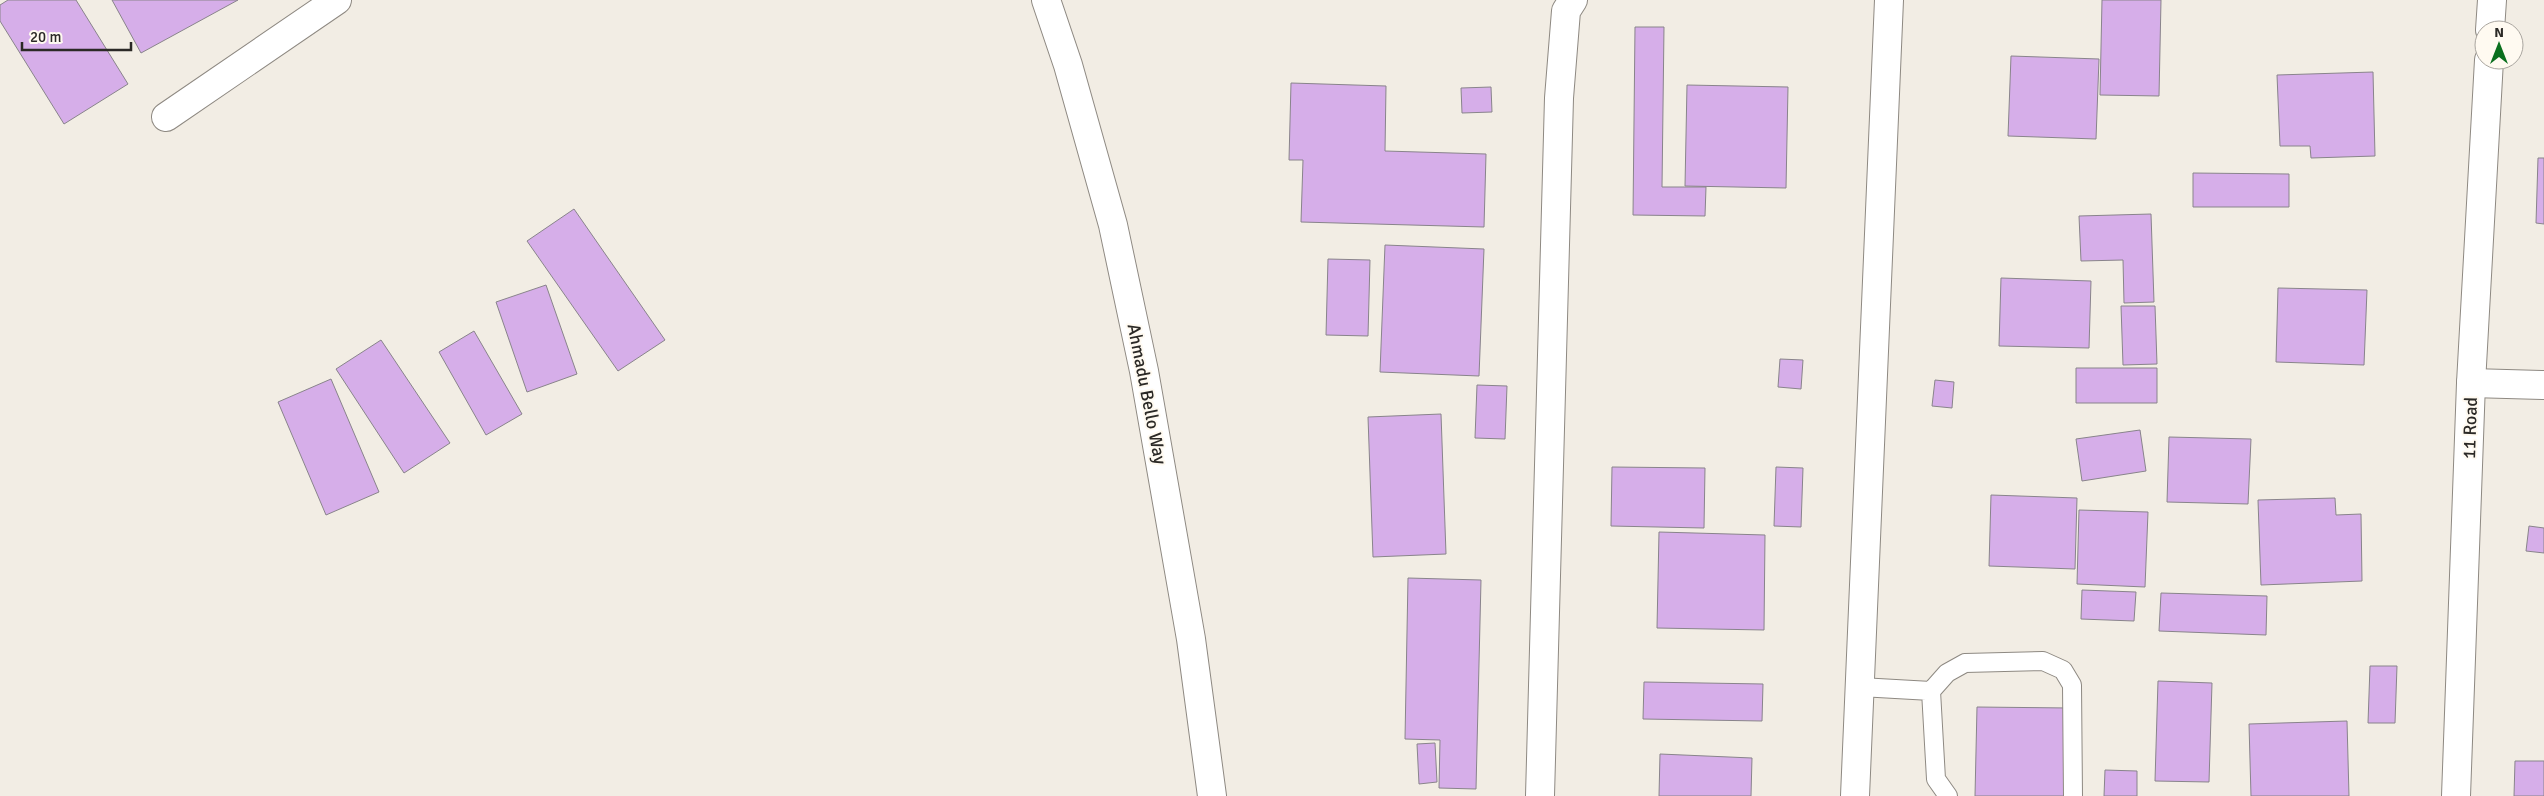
<svg xmlns="http://www.w3.org/2000/svg" width="2544" height="796" viewBox="0 0 2544 796" font-family="Signika,sans-serif">
<style>
.building{fill:#d6aee9;stroke:#89848b}
.lines{fill:none;stroke-linecap:round;stroke-linejoin:round}
.lane-casing{stroke:#8e8982;stroke-width:20}
.street-casing{stroke:#8e8982;stroke-width:30}
.secondary-casing{stroke:#8e8982;stroke-width:30}
.lane{stroke:#fff;stroke-width:18}
.street{stroke:#fff;stroke-width:28}
.secondary{stroke:#fff;stroke-width:28}
.labels{text-anchor:middle;stroke-width:4;stroke-linejoin:round;paint-order:stroke}
.street-label{font-size:18px;fill:#2b2926;stroke:#fffaf1}
</style>
<rect width="100%" height="100%" fill="#f2ede4"/>
<path class="building" d="M 8,0 L 76,0 L 128,84 L 64,124 L 0,21 L 0,5 Z
M 112,0 L 238,0 L 141,53 Z
M 2102,0 L 2161,0 L 2159,96 L 2100,95 Z
M 1635,27 L 1664,27 L 1662,187 L 1706,187 L 1705,216 L 1633,215 Z
M 2011,56 L 2099,59 L 2096,139 L 2008,136 Z
M 2373,72 L 2375,156 L 2311,158 L 2310,146 L 2280,146 L 2277,75 Z
M 1291,83 L 1386,86 L 1385,151 L 1486,154 L 1484,227 L 1301,222 L 1303,160 L 1289,160 Z
M 1687,85 L 1788,87 L 1786,188 L 1685,186 Z
M 1491,87 L 1492,112 L 1462,113 L 1461,88 Z
M 2538,158 L 2544,158 L 2544,224 L 2536,223 Z
M 2193,173 L 2289,174 L 2289,207 L 2193,207 Z
M 574,209 L 665,340 L 618,371 L 527,241 Z
M 2151,214 L 2154,302 L 2124,303 L 2123,260 L 2081,261 L 2079,216 Z
M 1385,245 L 1484,249 L 1479,376 L 1380,372 Z
M 1328,259 L 1370,260 L 1368,336 L 1326,335 Z
M 2001,278 L 2091,281 L 2089,348 L 1999,346 Z
M 546,285 L 577,374 L 527,392 L 496,302 Z
M 2278,288 L 2367,290 L 2364,365 L 2276,362 Z
M 2121,306 L 2155,306 L 2157,364 L 2123,365 Z
M 474,331 L 522,414 L 486,435 L 439,352 Z
M 381,340 L 450,443 L 404,473 L 336,369 Z
M 1780,359 L 1803,360 L 1801,389 L 1778,387 Z
M 2076,368 L 2157,368 L 2157,403 L 2076,403 Z
M 331,379 L 379,492 L 326,515 L 278,402 Z
M 1935,380 L 1954,382 L 1952,408 L 1932,406 Z
M 1477,385 L 1507,386 L 1505,439 L 1475,438 Z
M 1441,414 L 1446,554 L 1373,557 L 1368,417 Z
M 2140,430 L 2146,471 L 2082,481 L 2076,439 Z
M 2169,437 L 2251,439 L 2248,504 L 2167,502 Z
M 1612,467 L 1705,468 L 1704,528 L 1611,526 Z
M 1776,467 L 1803,468 L 1801,527 L 1774,526 Z
M 1991,495 L 2077,498 L 2075,569 L 1989,566 Z
M 2335,498 L 2336,515 L 2361,514 L 2362,581 L 2261,585 L 2258,500 Z
M 2079,510 L 2148,512 L 2145,587 L 2077,584 Z
M 2529,526 L 2544,528 L 2544,553 L 2526,551 Z
M 1659,532 L 1765,535 L 1764,630 L 1657,628 Z
M 1408,578 L 1481,580 L 1476,789 L 1439,788 L 1440,740 L 1405,739 Z
M 2082,590 L 2136,592 L 2134,621 L 2081,619 Z
M 2161,593 L 2267,596 L 2266,635 L 2159,631 Z
M 2370,666 L 2397,666 L 2395,723 L 2368,723 Z
M 2158,681 L 2212,683 L 2209,782 L 2155,781 Z
M 1644,682 L 1763,684 L 1762,721 L 1643,719 Z
M 1977,707 L 2069,708 L 2067,796 L 1975,796 Z
M 2347,721 L 2349,796 L 2251,796 L 2249,724 Z
M 1435,743 L 1437,782 L 1419,784 L 1417,744 Z
M 1660,754 L 1752,758 L 1751,796 L 1659,796 Z
M 2515,761 L 2544,761 L 2544,796 L 2514,796 Z
M 2105,770 L 2137,771 L 2137,796 L 2104,796 Z"/>
<g class="lines">
<defs>
<path id="lane" d="M 1860,687 L 1931,691
M 1948,796 L 1936,779 L 1931,691 L 1947,673 L 1965,663 L 2043,661 L 2063,670 L 2072,685 L 2073,796"/>
<path id="street" d="M 166,117 L 337,0
M 2471,383 L 2544,385
M 1540,796 L 1559,98 L 1566,11 L 1573,0
M 1855,796 L 1889,0"/>
<path id="secondary" d="M 1046,0 L 1068,65 L 1113,225 L 1144,371 L 1191,639 L 1212,796
M 2490,30 L 2492,0
M 2456,796 L 2471,383 L 2489,60"/>
</defs>
<use href="#lane" class="lane-casing"/>
<use href="#street" class="street-casing"/>
<use href="#secondary" class="secondary-casing"/>
<use href="#lane" class="lane"/>
<use href="#street" class="street"/>
<use href="#secondary" class="secondary"/>
</g>
<g class="labels">
<g class="street-label">
<text transform="translate(1147 394) rotate(79)" y="6">Ahmadu Bello Way</text>
<text transform="translate(2470 428) rotate(-88)" y="6">11 Road</text>
</g>
</g>
<g transform="translate(2499 45)"><circle r="24" fill="#fffaf1" stroke="#aaa6a0"/>
<path d="M0-4L9 19L0 12L-9 19Z" fill="#0a6f1e"/>
<text y="-8" font-size="14" font-weight="bold" text-anchor="middle" fill="#2b2926">N</text>
</g>
<path d="M22 42v8h109v-8" fill="none" stroke="#2b2926" stroke-width="2.5"/>
<text x="30" y="42" font-size="15" fill="#2b2926" stroke="#fffaf1" stroke-width="4" paint-order="stroke">20 m</text>
</svg>
